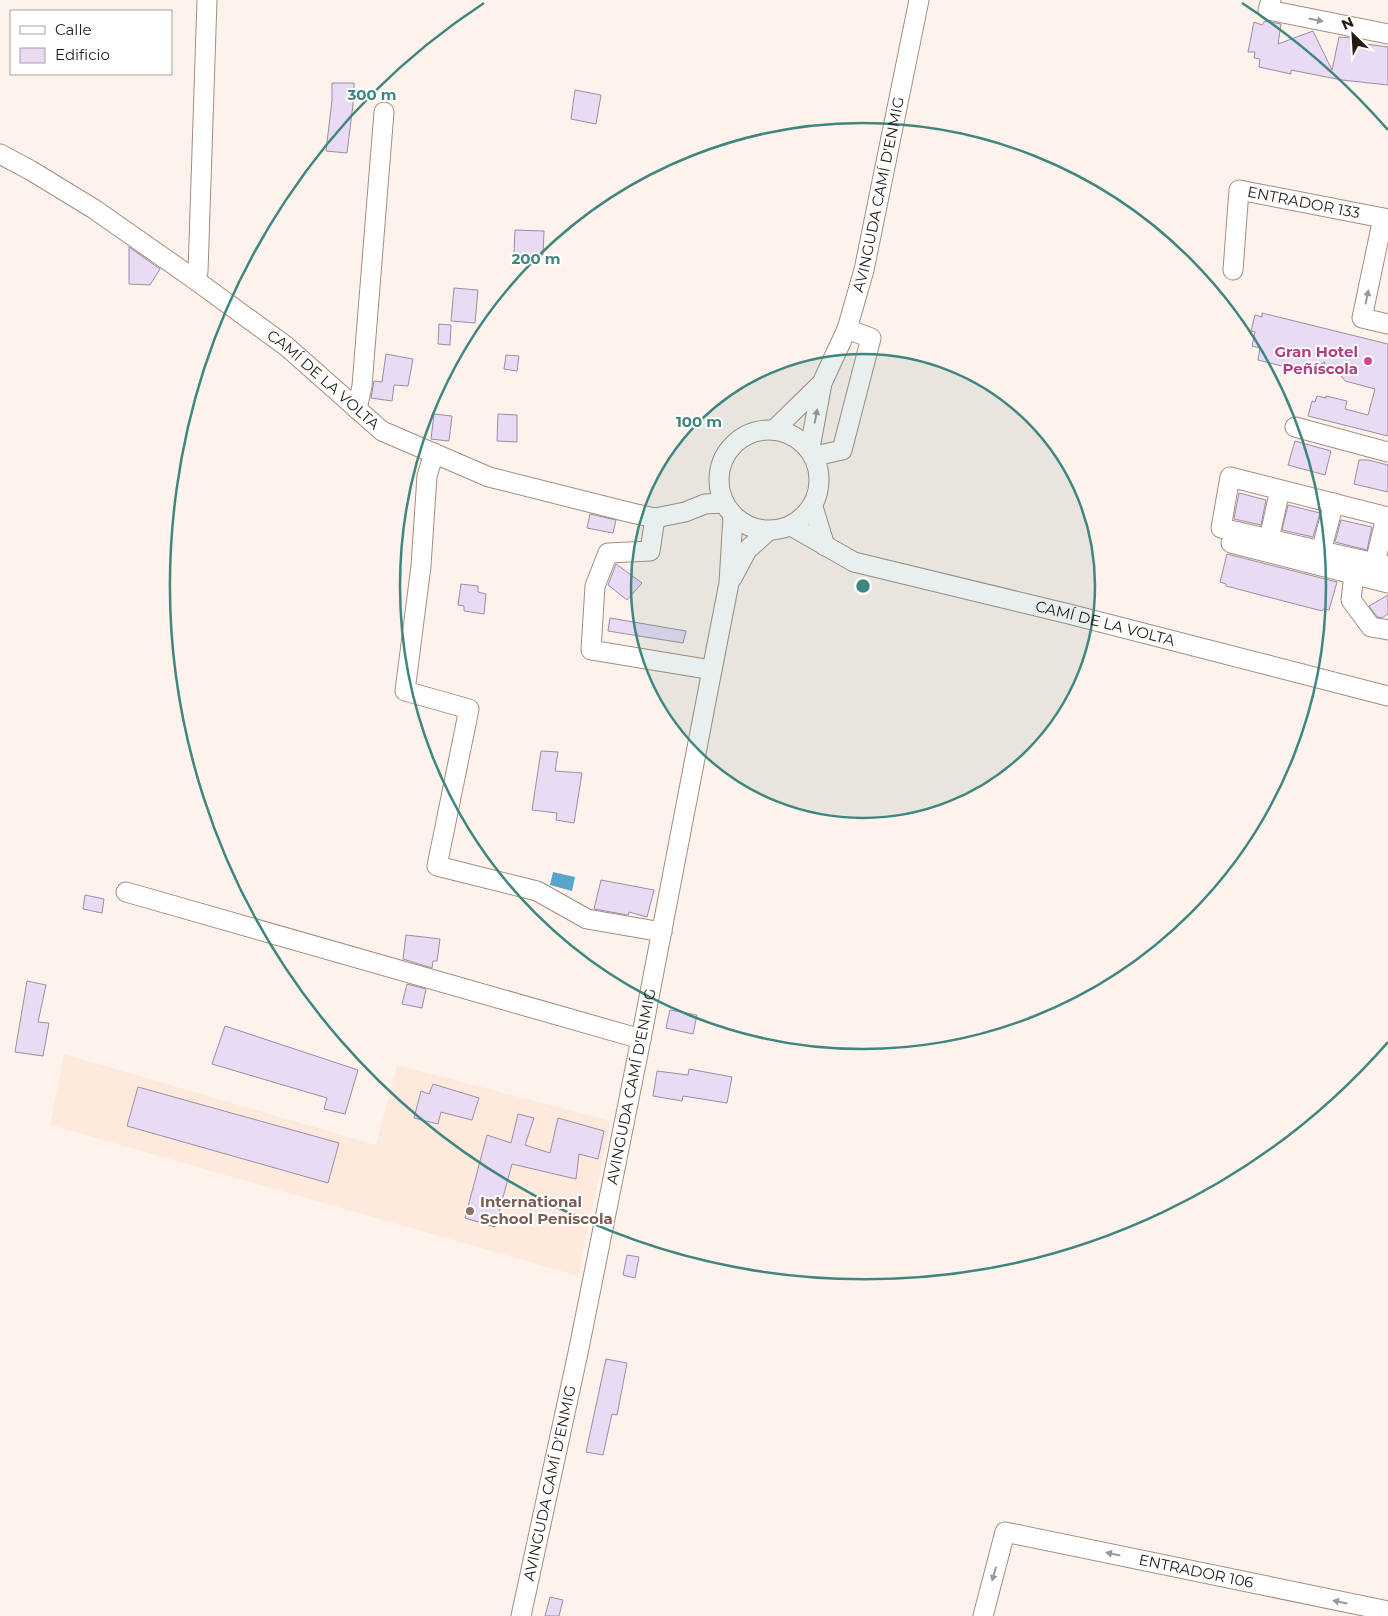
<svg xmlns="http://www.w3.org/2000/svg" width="1388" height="1616" viewBox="0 0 1388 1616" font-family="Montserrat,sans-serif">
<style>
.built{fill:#feeadd}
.water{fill:#59a4cc}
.building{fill:#e9dbf4;stroke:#9b8da4}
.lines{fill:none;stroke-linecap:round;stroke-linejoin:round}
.minor-casing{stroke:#a58d7d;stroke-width:21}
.minor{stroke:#fff;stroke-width:19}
.oneway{fill:#9c9895}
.ring{fill:none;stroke:#3f867f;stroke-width:2.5}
.hotel-dot{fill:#d1479c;stroke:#fff;stroke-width:2}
.education-dot{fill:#8d6e63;stroke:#fff;stroke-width:2}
.labels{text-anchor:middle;stroke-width:4;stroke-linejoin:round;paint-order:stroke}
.street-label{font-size:15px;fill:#231a14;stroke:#fff}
.hotel-label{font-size:15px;font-weight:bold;fill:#b23c85;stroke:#fff;text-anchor:end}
.education-label{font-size:15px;font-weight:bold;fill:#785e54;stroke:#fff;text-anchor:start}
.centre{fill:#3f867f;stroke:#fff;stroke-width:2.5}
.ring-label{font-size:15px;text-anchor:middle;font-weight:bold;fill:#3f867f;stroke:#fff;stroke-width:4;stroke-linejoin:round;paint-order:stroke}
</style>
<rect width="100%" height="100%" fill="#fef3ec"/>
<path class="built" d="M 64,1054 L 376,1145 L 397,1065 L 611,1121 L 578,1276 L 50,1125 Z"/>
<path class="water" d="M 553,872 L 575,877 L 572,891 L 550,885 Z"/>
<path class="building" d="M 1265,21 L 1281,24 L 1278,44 L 1313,31 L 1332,70 L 1339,37 L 1351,38 L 1351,42 L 1388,47 L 1388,85 L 1342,80 L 1291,70 L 1291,74 L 1259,67 L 1260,59 L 1254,58 L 1255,52 L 1248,52 L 1254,22 L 1262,25 Z
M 332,83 L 354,83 L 354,96 L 347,153 L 326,151 L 332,100 Z
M 575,90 L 601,95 L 596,124 L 571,119 Z
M 515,230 L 544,231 L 543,255 L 514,254 Z
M 129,247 L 160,269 L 150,285 L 129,284 Z
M 454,288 L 478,290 L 475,323 L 451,321 Z
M 1262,313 L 1388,344 L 1388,436 L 1308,416 L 1312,401 L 1315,402 L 1317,396 L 1326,398 L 1326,396 L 1347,401 L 1345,409 L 1368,415 L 1375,389 L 1345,381 L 1339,373 L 1323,369 L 1325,362 L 1305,372 L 1258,360 L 1260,348 L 1252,346 L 1255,332 L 1251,331 L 1255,315 L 1262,317 Z
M 439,324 L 451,325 L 450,345 L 438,344 Z
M 386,354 L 413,359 L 408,386 L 394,385 L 392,401 L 371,398 L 374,381 L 382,382 Z
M 506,355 L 519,356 L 517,371 L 504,369 Z
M 434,414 L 452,416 L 449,441 L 431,439 Z
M 498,414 L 517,415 L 517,442 L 497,441 Z
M 1295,441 L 1331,451 L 1325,475 L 1288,465 Z
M 1359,460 L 1368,460 L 1388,465 L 1388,492 L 1354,484 Z
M 1239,493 L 1266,500 L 1261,525 L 1234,519 Z
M 1288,505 L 1320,513 L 1313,537 L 1282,530 Z
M 590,514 L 616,520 L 613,533 L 587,528 Z
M 1341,520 L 1372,527 L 1367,550 L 1335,542 Z
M 1227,554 L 1337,582 L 1329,610 L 1323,609 L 1322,611 L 1226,586 L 1226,584 L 1220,582 Z
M 616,564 L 642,583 L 627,600 L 608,585 Z
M 461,584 L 478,586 L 478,592 L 486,594 L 484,614 L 464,611 L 464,606 L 458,605 Z
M 1388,595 L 1388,614 L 1382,618 L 1377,617 L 1369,606 Z
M 610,618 L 686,631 L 683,643 L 608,631 Z
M 541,751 L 558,752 L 555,771 L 582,773 L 574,823 L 556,820 L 557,813 L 532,810 Z
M 601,880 L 654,890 L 647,917 L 629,912 L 628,915 L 594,909 Z
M 85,895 L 104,899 L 102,913 L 83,909 Z
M 406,935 L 440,939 L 437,961 L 433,961 L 432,968 L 403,959 Z
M 27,981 L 46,985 L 38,1022 L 49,1023 L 43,1056 L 15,1052 Z
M 407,984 L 426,989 L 422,1008 L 402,1004 Z
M 670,1010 L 697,1015 L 693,1034 L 666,1028 Z
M 225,1026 L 358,1070 L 345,1114 L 324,1109 L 327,1098 L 212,1064 Z
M 689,1069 L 732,1077 L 727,1103 L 683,1096 L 682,1101 L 653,1096 L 657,1071 L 688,1075 Z
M 433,1084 L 479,1098 L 472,1120 L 441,1112 L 438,1124 L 414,1118 L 421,1091 L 429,1094 Z
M 138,1087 L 339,1143 L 328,1183 L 127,1126 Z
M 518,1114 L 534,1118 L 525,1145 L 550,1153 L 558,1118 L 604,1131 L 598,1159 L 579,1154 L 576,1179 L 512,1164 L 495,1227 L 465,1218 L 487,1135 L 511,1143 Z
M 627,1255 L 639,1257 L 635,1278 L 623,1275 Z
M 606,1359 L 627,1363 L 617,1415 L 612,1414 L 603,1455 L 586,1452 Z
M 550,1597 L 563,1600 L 559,1616 L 545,1616 Z"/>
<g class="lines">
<defs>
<g id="minor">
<path d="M 1271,0 L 1268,10 L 1388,34"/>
<path id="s1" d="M 0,154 L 30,170 L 94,209 L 194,279 L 286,346 L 382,431 L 489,477 L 632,513 L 655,518 L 685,512 L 705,504 L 723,503"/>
<path d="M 1383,218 L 1362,318 L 1388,324"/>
<path id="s2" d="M 1233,270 L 1239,190 L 1388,219"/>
<path d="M 194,279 L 198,272 L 207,0"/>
<path d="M 357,409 L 362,386 L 384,112"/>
<path d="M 1295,427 L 1388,452"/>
<path d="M 775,429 L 822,383"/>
<circle cx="769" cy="480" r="50"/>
<path id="s3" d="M 810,448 L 822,383 L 847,329 L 864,270 L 919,0"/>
<path d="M 434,453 L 427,476 L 421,566 L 405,691 L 469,709 L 437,866 L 537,891 L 587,919 L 662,932"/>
<path d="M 815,456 L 842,450 L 871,338 L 847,329"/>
<path d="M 813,507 L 825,546"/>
<path d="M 1388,517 L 1230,477 L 1221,528 L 1388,566"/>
<path d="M 655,518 L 650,551 L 608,553 L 595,586 L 591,650 L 712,670"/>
<path id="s4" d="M 791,526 L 854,562 L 1069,614 L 1388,696"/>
<path d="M 1269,539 L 1280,490"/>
<path d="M 1231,543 L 1388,583"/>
<path d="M 1321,551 L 1334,503"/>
<path d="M 1375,563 L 1386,517"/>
<path d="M 1354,574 L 1351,600 L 1371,627 L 1388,630"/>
<path d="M 732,578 L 747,550 L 768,531"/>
<path d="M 126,892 L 641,1039"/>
<path id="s5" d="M 521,1616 L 578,1353 L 641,1039 L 712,670 L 729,583 L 733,516"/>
<path id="s6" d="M 983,1616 L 1005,1532 L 1388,1611"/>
</g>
</defs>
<use href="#minor" class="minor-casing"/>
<use href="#minor" class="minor"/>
</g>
<defs><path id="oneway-solid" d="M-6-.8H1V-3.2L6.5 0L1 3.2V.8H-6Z" transform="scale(1.25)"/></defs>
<g class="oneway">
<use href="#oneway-solid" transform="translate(1316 20) rotate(11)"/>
<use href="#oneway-solid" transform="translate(1367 297) rotate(-78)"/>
<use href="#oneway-solid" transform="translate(816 416) rotate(-79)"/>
<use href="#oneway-solid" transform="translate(1113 1554) rotate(-168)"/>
<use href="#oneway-solid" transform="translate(994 1574) rotate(105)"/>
<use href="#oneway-solid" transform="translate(1340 1602) rotate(-168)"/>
</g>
<circle cx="863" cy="586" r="232" fill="#3f867f" fill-opacity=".12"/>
<g class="ring">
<circle cx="863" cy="586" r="232"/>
<circle cx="863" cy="586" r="463"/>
<path d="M1388 1042A695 695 0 1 1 484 3M1242 3A695 695 0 0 1 1388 130"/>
</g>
<circle class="hotel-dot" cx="1368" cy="361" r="5"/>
<circle class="education-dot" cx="470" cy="1211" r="5"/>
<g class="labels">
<g class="street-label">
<text dy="5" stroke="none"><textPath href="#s3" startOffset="264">AVINGUDA CAMÍ D'ENMIG</textPath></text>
<text dy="5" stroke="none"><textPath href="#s2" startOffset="146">ENTRADOR 133</textPath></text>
<text dy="5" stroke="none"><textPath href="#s1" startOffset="395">CAMÍ DE LA VOLTA</textPath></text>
<text dy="5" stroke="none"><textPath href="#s4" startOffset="331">CAMÍ DE LA VOLTA</textPath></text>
<text dy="5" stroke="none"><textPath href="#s5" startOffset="541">AVINGUDA CAMÍ D'ENMIG</textPath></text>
<text dy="5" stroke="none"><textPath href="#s5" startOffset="136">AVINGUDA CAMÍ D'ENMIG</textPath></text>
<text dy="5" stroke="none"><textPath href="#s6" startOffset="282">ENTRADOR 106</textPath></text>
</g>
<g class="hotel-label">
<text x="1358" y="357">Gran Hotel<tspan x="1358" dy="17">Peñíscola</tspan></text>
</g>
<g class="education-label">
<text x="480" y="1207">International<tspan x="480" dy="17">School Peniscola</tspan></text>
</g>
</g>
<circle cx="863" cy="586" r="8" class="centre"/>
<g class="ring-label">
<text x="372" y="100">300 m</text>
<text x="536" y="264">200 m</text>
<text x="699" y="427">100 m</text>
</g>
<rect x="10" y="10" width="162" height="65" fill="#ffffff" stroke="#a7a3a1"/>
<rect x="20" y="26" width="25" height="8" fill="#ffffff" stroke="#a7a3a1"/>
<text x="55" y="35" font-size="15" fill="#231a14">Calle</text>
<rect x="20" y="48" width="25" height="15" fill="#e9dbf4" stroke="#a7a3a1"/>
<text x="55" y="60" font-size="15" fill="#231a14">Edificio</text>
<g transform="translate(1353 35) rotate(335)" stroke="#ffffff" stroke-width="4" paint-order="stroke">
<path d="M0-4L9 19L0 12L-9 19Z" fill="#231a14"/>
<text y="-8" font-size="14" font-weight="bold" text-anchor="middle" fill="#231a14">N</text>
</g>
</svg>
